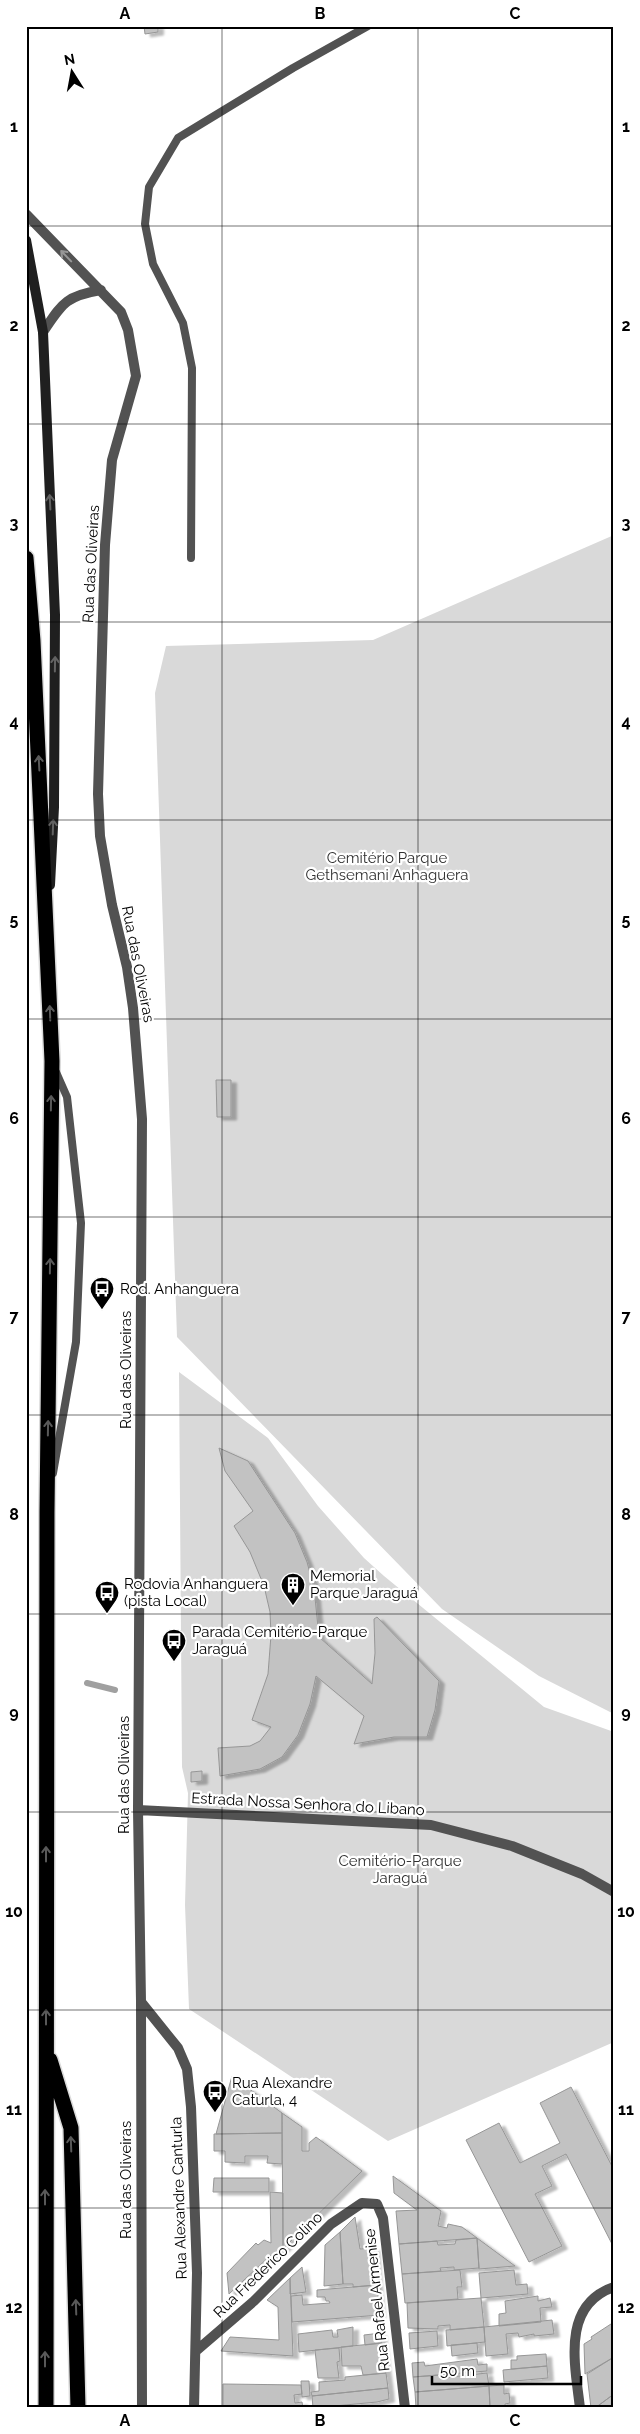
<svg xmlns="http://www.w3.org/2000/svg" width="640" height="2434" viewBox="0 0 640 2434" font-family="Raleway,sans-serif">
<style>
.green{fill:#d9d9d9}
.lines{fill:none;stroke-linecap:round;stroke-linejoin:round}
.stream{stroke:#a0a0a0;stroke-width:6}
.building{fill:#c2c2c2;stroke:#969696;filter:url(#shadow)}
.motorway-casing{stroke:#dbdbdb;stroke-width:18}
.service{stroke:#525252;stroke-width:8}
.minor{stroke:#525252;stroke-width:10}
.secondary{stroke:#1f1f1f;stroke-width:10}
.motorway{stroke:#000;stroke-width:15}
.oneway{stroke:#979797}
.oneway2{stroke:#626262}
.oneway3{stroke:#595959}
.grid{fill:none;stroke:#000;stroke-width:1;stroke-opacity:0.55}
.labels{text-anchor:middle;stroke-width:4.5;stroke-linejoin:round;paint-order:stroke}
.street-label{font-size:15px;fill:#000;stroke:#fff}
.park-label{font-size:15px;fill:#303030;stroke:#fff}
.poi-label{font-size:15px;fill:#000;stroke:#fff;text-anchor:start}
.neatline{fill:none;stroke:#000;stroke-width:2}
.grid-label{font-size:16px;text-anchor:middle;font-weight:bold;fill:#000}
</style>
<defs>
<filter id="shadow"><feDropShadow dx="5.5" dy="3" stdDeviation="1" flood-color="#0004"/></filter>
</defs>
<rect width="100%" height="100%" fill="#fff"/>
<path class="green" d="M 614,535 L 614,1714 L 539,1676 L 442,1609 L 177,1337 L 155,693 L 166,646 L 373,640 Z
M 179,1372 L 268,1438 L 318,1506 L 364,1558 L 384,1576 L 544,1707 L 614,1732 L 614,2042 L 388,2141 L 189,2009 L 185,1905 L 188,1793 L 182,1767 Z"/>
<g class="lines">
<path class="stream" d="M 87,1683 L 115,1690"/>
</g>
<path class="building" d="M 144,26 L 158,26 L 158,32 L 145,34 Z
M 216,1080 L 231,1080 L 231,1117 L 217,1117 Z
M 219,1448 L 248,1461 L 295,1533 L 307,1562 L 314,1588 L 319,1637 L 372,1684 L 375,1653 L 374,1619 L 377,1617 L 439,1681 L 435,1710 L 427,1737 L 394,1737 L 354,1744 L 364,1716 L 316,1676 L 310,1704 L 298,1735 L 282,1757 L 260,1769 L 220,1776 L 218,1748 L 250,1746 L 260,1741 L 271,1727 L 252,1720 L 268,1674 L 271,1635 L 270,1612 L 264,1586 L 250,1552 L 234,1526 L 253,1511 L 225,1471 Z
M 202,1771 L 202,1781 L 191,1782 L 191,1772 Z
M 232,2076 L 282,2113 L 282,2133 L 216,2134 Z
M 571,2087 L 614,2170 L 614,2243 L 612,2244 L 566,2154 L 542,2166 L 552,2186 L 535,2194 L 562,2246 L 529,2262 L 466,2140 L 499,2123 L 520,2163 L 560,2143 L 540,2103 Z
M 282,2113 L 302,2127 L 302,2151 L 309,2151 L 309,2143 L 316,2137 L 362,2171 L 283,2249 Z
M 282,2133 L 282,2164 L 267,2163 L 268,2156 L 245,2156 L 245,2163 L 225,2162 L 225,2151 L 214,2151 L 214,2134 Z
M 393,2176 L 441,2211 L 438,2226 L 447,2228 L 448,2224 L 462,2227 L 477,2238 L 399,2244 L 396,2211 L 417,2210 L 394,2193 Z
M 214,2178 L 269,2178 L 269,2192 L 213,2192 Z
M 270,2192 L 283,2193 L 283,2249 L 273,2258 L 271,2255 L 229,2294 L 227,2273 L 256,2243 L 258,2245 L 264,2240 L 271,2243 Z
M 355,2217 L 360,2249 L 374,2248 L 377,2285 L 353,2287 L 353,2284 L 343,2284 L 340,2232 Z
M 340,2232 L 343,2284 L 324,2286 L 325,2245 Z
M 477,2238 L 515,2266 L 479,2269 Z
M 477,2238 L 479,2268 L 454,2270 L 454,2267 L 440,2268 L 441,2271 L 402,2274 L 399,2244 L 437,2241 L 438,2245 L 455,2244 L 456,2240 Z
M 302,2267 L 306,2292 L 290,2294 L 290,2278 Z
M 460,2270 L 462,2287 L 457,2287 L 458,2299 L 405,2303 L 402,2274 Z
M 514,2270 L 516,2285 L 527,2284 L 528,2294 L 481,2298 L 479,2273 Z
M 290,2278 L 293,2356 L 221,2351 L 230,2337 L 279,2340 L 278,2307 L 267,2300 Z
M 377,2285 L 380,2315 L 292,2322 L 291,2296 L 302,2295 L 303,2305 L 330,2303 L 329,2301 L 326,2301 L 325,2297 L 317,2297 L 317,2290 Z
M 538,2296 L 538,2301 L 550,2298 L 552,2307 L 540,2308 L 541,2322 L 499,2326 L 499,2314 L 506,2313 L 505,2301 Z
M 481,2298 L 484,2327 L 450,2330 L 450,2325 L 438,2326 L 438,2329 L 408,2328 L 407,2303 Z
M 552,2320 L 554,2334 L 534,2336 L 534,2334 L 519,2337 L 518,2333 L 506,2334 L 508,2354 L 486,2356 L 484,2327 Z
M 614,2322 L 614,2357 L 585,2374 L 584,2344 L 592,2339 L 591,2337 Z
M 353,2327 L 353,2346 L 299,2352 L 298,2334 L 332,2330 L 333,2337 L 338,2337 L 337,2330 Z
M 484,2327 L 485,2342 L 447,2346 L 446,2330 Z
M 437,2331 L 438,2346 L 410,2349 L 409,2333 Z
M 381,2333 L 382,2343 L 365,2345 L 364,2335 Z
M 382,2343 L 386,2373 L 363,2375 L 361,2366 L 342,2366 L 341,2347 Z
M 477,2343 L 478,2353 L 452,2356 L 451,2345 Z
M 339,2348 L 340,2361 L 337,2362 L 339,2378 L 318,2378 L 315,2350 Z
M 546,2354 L 547,2366 L 511,2369 L 511,2360 L 517,2360 L 517,2356 Z
M 614,2357 L 614,2394 L 595,2408 L 591,2408 L 587,2374 Z
M 477,2359 L 478,2365 L 487,2364 L 487,2371 L 413,2377 L 412,2363 L 424,2362 L 425,2366 Z
M 547,2366 L 548,2378 L 504,2382 L 503,2370 Z
M 386,2373 L 388,2388 L 312,2396 L 311,2392 L 319,2391 L 319,2382 L 345,2380 L 345,2377 Z
M 487,2373 L 489,2386 L 415,2392 L 413,2377 L 441,2375 L 441,2378 Z
M 301,2381 L 309,2381 L 310,2396 L 302,2397 Z
M 223,2384 L 301,2385 L 302,2394 L 294,2395 L 295,2403 L 302,2402 L 303,2408 L 223,2408 Z
M 504,2385 L 504,2394 L 509,2393 L 510,2403 L 505,2404 L 505,2408 L 490,2408 L 489,2386 Z
M 489,2386 L 490,2407 L 416,2408 L 415,2392 Z
M 388,2388 L 389,2399 L 377,2402 L 313,2408 L 312,2396 Z
M 614,2394 L 614,2408 L 595,2408 Z"/>
<g class="lines">
<defs>
<path id="motorway" d="M 26,558 L 33,641 L 52,1061 L 47,1512 L 46,2408
M 50,2060 L 71,2128 L 78,2408"/>
</defs>
<use href="#motorway" class="motorway-casing"/>
<path class="service" d="M 191,558 L 192,368 L 183,323 L 153,264 L 145,224 L 149,187 L 178,138 L 293,68 L 368,26
M 53,1473 L 76,1342 L 81,1223 L 67,1097 L 56,1072"/>
<path class="minor" d="M 26,214 L 121,312 L 128,330 L 136,376 L 112,460 L 105,545 L 98,794 L 100,836 L 112,905 L 127,967 L 133,1008 L 142,1119 L 138,1810 L 141,2002 L 142,2408
M 43,332 C 62,304 65,296 101,290
M 138,1810 L 431,1825 L 512,1846 L 582,1874 L 614,1892
M 141,2002 L 178,2048 L 187,2069 L 191,2107 L 197,2273 L 194,2408
M 196,2351 L 254,2301 L 331,2224 L 362,2203 L 377,2204 L 383,2218 L 405,2408
M 580,2408 C 575,2365 561,2305 614,2287"/>
<path class="secondary" d="M 26,240 L 43,332 L 55,615 L 54,807 L 50,885"/>
<use href="#motorway" class="motorway"/>
</g>
<defs><path id="oneway-shaft" d="M-6 0H5M1.5-3L5.5 0L1.5 3" fill="none" stroke-width="1.6" stroke-linecap="round" stroke-linejoin="round" transform="scale(1.25)"/></defs>
<use class="oneway" href="#oneway-shaft" transform="translate(66 256) rotate(-134)"/>
<g class="oneway2">
<use href="#oneway-shaft" transform="translate(50 502) rotate(-93)"/>
<use href="#oneway-shaft" transform="translate(55 664) rotate(-89)"/>
<use href="#oneway-shaft" transform="translate(53 827) rotate(-88)"/>
</g>
<g class="oneway3">
<use href="#oneway-shaft" transform="translate(39 763) rotate(-93)"/>
<use href="#oneway-shaft" transform="translate(50 1013) rotate(-92)"/>
<use href="#oneway-shaft" transform="translate(51 1103) rotate(-89)"/>
<use href="#oneway-shaft" transform="translate(50 1266) rotate(-89)"/>
<use href="#oneway-shaft" transform="translate(48 1428) rotate(-89)"/>
<use href="#oneway-shaft" transform="translate(46 1854) rotate(-90)"/>
<use href="#oneway-shaft" transform="translate(46 2017) rotate(-90)"/>
<use href="#oneway-shaft" transform="translate(71 2144) rotate(-92)"/>
<use href="#oneway-shaft" transform="translate(45 2197) rotate(-90)"/>
<use href="#oneway-shaft" transform="translate(76 2307) rotate(-92)"/>
<use href="#oneway-shaft" transform="translate(45 2359) rotate(-90)"/>
</g>
<path class="grid" d="M 222,26 L 222,2408M 418,26 L 418,2408M 26,226 L 614,226M 26,424 L 614,424M 26,622 L 614,622M 26,820 L 614,820M 26,1019 L 614,1019M 26,1217 L 614,1217M 26,1415 L 614,1415M 26,1614 L 614,1614M 26,1812 L 614,1812M 26,2010 L 614,2010M 26,2208 L 614,2208"/>
<defs>
<symbol id="bus-pin" viewBox="-11 -11 22 30"><path d="M0 17L-7.5 6A9.5 9.5 0 1 1 7.5 6Z" fill="#000" stroke="#fff"/><path d="M-5-6H5V4H4V6H2V4H-2V6H-4V4H-5ZM-3.5-4V0h7V-4ZM-3.5 1.2v1.5H-2V1.2ZM2 1.2v1.5H3.5V1.2Z" fill="#fff"/></symbol>
<symbol id="building-pin" viewBox="-11 -11 22 30"><path d="M0 17L-7.5 6A9.5 9.5 0 1 1 7.5 6Z" fill="#000" stroke="#fff"/><path d="M-4-6H4V6H1V3H-1V6H-4ZM-2.5-4.3h1.7v1.8h-1.7ZM.8-4.3h1.7v1.8H.8ZM-2.5-1h1.7V.8h-1.7ZM.8-1h1.7V.8H.8Z" fill="#fff"/></symbol>
</defs>
<g fill-rule="evenodd">
<use href="#bus-pin" x="88" y="1275" width="28" height="38"/>
<use href="#building-pin" x="279" y="1571" width="28" height="38"/>
<use href="#bus-pin" x="93" y="1579" width="28" height="38"/>
<use href="#bus-pin" x="160" y="1627" width="28" height="38"/>
<use href="#bus-pin" x="201" y="2078" width="28" height="38"/>
</g>
<g class="labels">
<g class="street-label">
<text transform="translate(91 564) rotate(-87)" y="5">Rua das Oliveiras</text>
<text transform="translate(138 964) rotate(79)" y="5">Rua das Oliveiras</text>
<text transform="translate(126 1370) rotate(-90)" y="5">Rua das Oliveiras</text>
<text transform="translate(124 1775) rotate(-90)" y="5">Rua das Oliveiras</text>
<text transform="translate(308 1804) rotate(3)" y="5">Estrada Nossa Senhora do Libano</text>
<text transform="translate(126 2180) rotate(-90)" y="5">Rua das Oliveiras</text>
<text transform="translate(179 2198) rotate(-92)" y="5">Rua Alexandre Canturla</text>
<text transform="translate(268 2265) rotate(-44)" y="5">Rua Frederico Colino</text>
<text transform="translate(377 2300) rotate(-96)" y="5">Rua Rafael Armenise</text>
</g>
<g class="park-label">
<text x="387" y="863">Cemitério Parque<tspan x="387" dy="17">Gethsemani Anhaguera</tspan></text>
<text x="400" y="1866">Cemitério-Parque<tspan x="400" dy="17">Jaraguá</tspan></text>
</g>
<g class="poi-label">
<text x="120" y="1294">Rod. Anhanguera</text>
<text x="310" y="1581">Memorial<tspan x="310" dy="17">Parque Jaraguá</tspan></text>
<text x="124" y="1589">Rodovia Anhanguera<tspan x="124" dy="17">(pista Local)</tspan></text>
<text x="192" y="1637">Parada Cemitério-Parque<tspan x="192" dy="17">Jaraguá</tspan></text>
<text x="232" y="2088">Rua Alexandre<tspan x="232" dy="17">Caturla, 4</tspan></text>
</g>
</g>
<rect width="640" height="2434" fill="none" stroke="#ffffff" stroke-width="55"/>
<g transform="translate(72 72) rotate(349)" stroke="#ffffff" stroke-width="4" paint-order="stroke">
<path d="M0-4L9 19L0 12L-9 19Z" fill="#000000"/>
<text y="-8" font-size="14" font-weight="bold" text-anchor="middle" fill="#000000">N</text>
</g>
<path d="M432 2376v8h149v-8" fill="none" stroke="#000000" stroke-width="2.5"/>
<text x="440" y="2376" font-size="15" fill="#000000" stroke="#ffffff" stroke-width="4" paint-order="stroke">50 m</text>
<rect x="28" y="28" width="584" height="2378" class="neatline"/>
<g class="grid-label">
<text x="125" y="19">A</text>
<text x="320" y="19">B</text>
<text x="515" y="19">C</text>
<text x="14" y="132">1</text>
<text x="626" y="132">1</text>
<text x="14" y="331">2</text>
<text x="626" y="331">2</text>
<text x="14" y="529">3</text>
<text x="626" y="529">3</text>
<text x="14" y="727">4</text>
<text x="626" y="727">4</text>
<text x="14" y="925">5</text>
<text x="626" y="925">5</text>
<text x="14" y="1124">6</text>
<text x="626" y="1124">6</text>
<text x="14" y="1322">7</text>
<text x="626" y="1322">7</text>
<text x="14" y="1520">8</text>
<text x="626" y="1520">8</text>
<text x="14" y="1718">9</text>
<text x="626" y="1718">9</text>
<text x="14" y="1917">10</text>
<text x="626" y="1917">10</text>
<text x="14" y="2115">11</text>
<text x="626" y="2115">11</text>
<text x="14" y="2313">12</text>
<text x="626" y="2313">12</text>
<text x="125" y="2426">A</text>
<text x="320" y="2426">B</text>
<text x="515" y="2426">C</text>
</g>
</svg>
